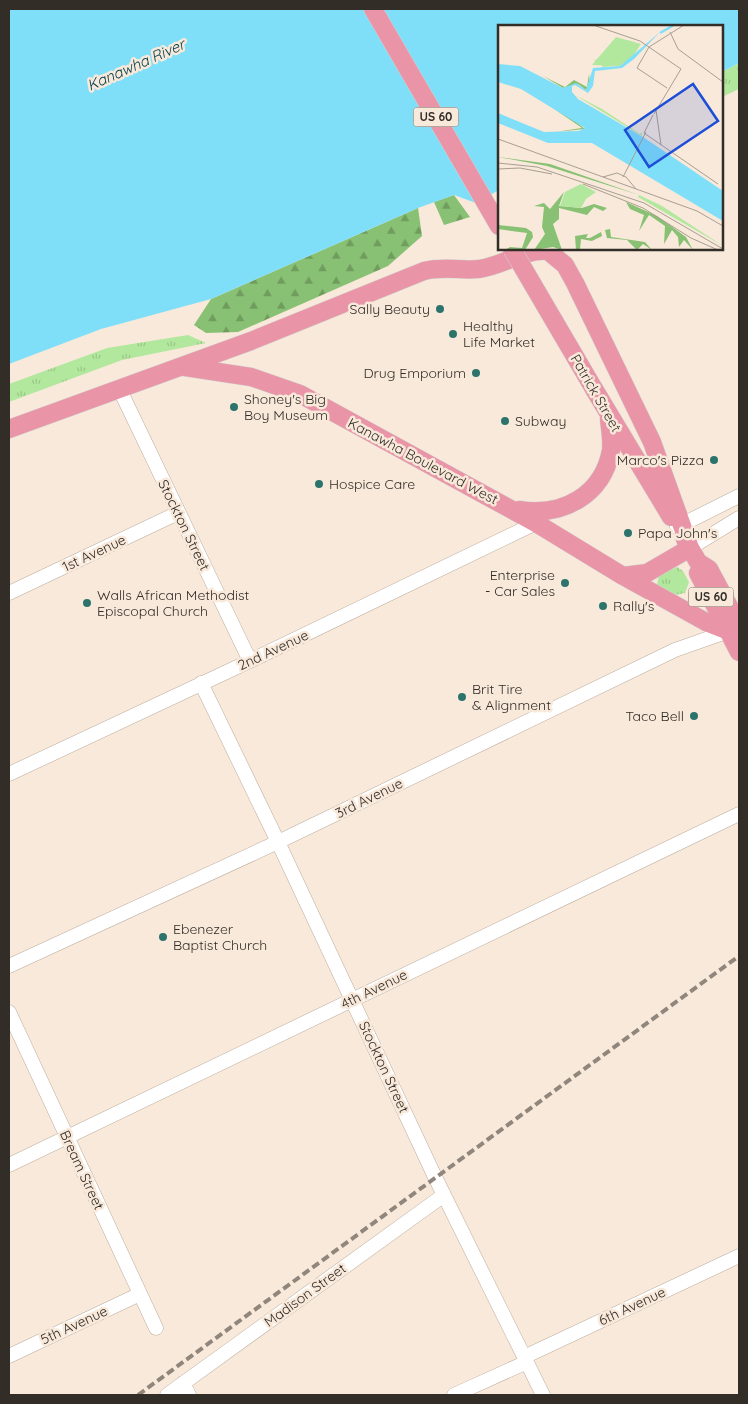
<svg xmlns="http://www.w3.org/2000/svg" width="748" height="1404" viewBox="0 0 748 1404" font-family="Quicksand,sans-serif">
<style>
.grass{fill:url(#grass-tufts)}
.forest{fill:url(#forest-firs)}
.water{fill:#7fdff9}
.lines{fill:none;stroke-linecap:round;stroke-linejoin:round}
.minor-casing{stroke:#bcae9f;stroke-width:15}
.major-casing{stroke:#d2d1d0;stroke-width:19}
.minor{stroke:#fff;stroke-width:14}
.major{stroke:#e995a7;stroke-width:18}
.rail{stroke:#90867c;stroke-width:4;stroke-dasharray:8 4;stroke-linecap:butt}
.major-bridge-casing{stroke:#d2d1d0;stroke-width:19;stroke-linecap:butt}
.major-bridge{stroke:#e995a7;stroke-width:18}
.poi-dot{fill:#2c736b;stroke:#f8e9da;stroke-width:2}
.labels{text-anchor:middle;stroke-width:5;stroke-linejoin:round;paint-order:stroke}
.shield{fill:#f8e9da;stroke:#6e655d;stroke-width:1}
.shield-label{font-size:12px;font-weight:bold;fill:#332d28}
.poi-label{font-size:14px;fill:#332d28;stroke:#f8e9da;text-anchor:start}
.street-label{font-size:14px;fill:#332d28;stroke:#f8e9da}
.water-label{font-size:15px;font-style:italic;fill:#04424f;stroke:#f8e9da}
.inset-river{fill:none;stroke:#7fdff9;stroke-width:2.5}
.inset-road{fill:none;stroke:#a99e93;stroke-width:1}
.view{fill:#1d4ed8;fill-opacity:0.15;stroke:#1d4ed8;stroke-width:2.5}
.inset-edge{fill:none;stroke:#332d28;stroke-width:2.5}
</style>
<defs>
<pattern id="grass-tufts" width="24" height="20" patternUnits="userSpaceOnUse" patternTransform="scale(1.25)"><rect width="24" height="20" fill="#b2e89e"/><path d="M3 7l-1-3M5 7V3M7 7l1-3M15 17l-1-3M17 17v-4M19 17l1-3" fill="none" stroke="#9ac788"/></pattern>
<pattern id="forest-firs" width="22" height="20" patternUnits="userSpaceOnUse" patternTransform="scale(1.25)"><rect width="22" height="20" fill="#88c173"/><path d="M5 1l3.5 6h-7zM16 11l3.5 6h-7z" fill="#709d5e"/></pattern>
</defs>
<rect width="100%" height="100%" fill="#f8e9da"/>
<path class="grass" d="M 739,63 L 739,89 L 722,97 L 722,72 Z
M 188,335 L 206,343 L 122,360 L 9,402 L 9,384 L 107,348 Z
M 677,567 L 683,571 L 689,582 L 685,593 L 675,595 L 657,585 L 659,575 Z"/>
<path class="forest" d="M 454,195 L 470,217 L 444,225 L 434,202 Z
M 418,208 L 422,236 L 388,266 L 238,332 L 206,333 L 194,325 L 211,299 Z"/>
<path class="water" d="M 9,9 L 739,9 L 739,63 L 722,72 L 722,26 L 499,26 L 499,190 L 476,203 L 454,195 L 418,208 L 211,299 L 101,329 L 9,364 Z"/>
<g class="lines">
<defs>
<path id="minor" d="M 119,388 L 250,661
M 677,527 L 739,496
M 690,548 L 739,518
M 9,593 L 178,513
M 201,683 L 278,842 L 435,1177 L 543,1395
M 9,774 L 250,661 L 536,523
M 9,966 L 278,842 L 675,650 L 729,631
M 9,1012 L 156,1328
M 9,1165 L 739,814
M 9,1356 L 140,1294
M 524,1357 L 739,1256
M 183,1383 L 189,1395
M 167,1395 L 444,1195
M 454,1395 L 527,1362"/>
<path id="major" d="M 373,9 L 499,226
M 185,367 L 251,377 L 300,394 L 536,523 L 623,576 L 706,622 L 729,631
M 594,389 L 671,517
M 9,429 L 251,341 L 424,271 C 443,266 461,271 479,269 C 503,266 523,249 548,251 L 565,265 L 575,283 L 652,442 L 690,548
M 519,510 C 563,517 603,495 611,450 C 612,440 610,429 609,419
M 685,539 L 698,562 L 709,569 L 739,625
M 698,573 L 739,652
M 623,576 L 647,573 L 690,548"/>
</defs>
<use href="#minor" class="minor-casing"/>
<use href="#major" class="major-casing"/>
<use href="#minor" class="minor"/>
<use href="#major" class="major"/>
<path class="rail" d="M 138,1395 L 739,956"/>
<defs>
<path id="major-bridge" d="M 512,249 L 594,389"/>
</defs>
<use href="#major-bridge" class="major-bridge-casing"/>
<use href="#major-bridge" class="major-bridge"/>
</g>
<g class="poi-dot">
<circle cx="440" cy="309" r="5"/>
<circle cx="453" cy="334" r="5"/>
<circle cx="476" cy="373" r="5"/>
<circle cx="234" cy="407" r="5"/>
<circle cx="505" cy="421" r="5"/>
<circle cx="714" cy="460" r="5"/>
<circle cx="319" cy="484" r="5"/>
<circle cx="628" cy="533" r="5"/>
<circle cx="565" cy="583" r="5"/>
<circle cx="87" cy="603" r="5"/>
<circle cx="603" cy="606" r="5"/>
<circle cx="462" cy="697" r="5"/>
<circle cx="694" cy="716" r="5"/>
<circle cx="163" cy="937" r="5"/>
</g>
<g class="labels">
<g class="shield">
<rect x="413.5" y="107.5" width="45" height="19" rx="4"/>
<rect x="688.5" y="587.5" width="45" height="19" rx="4"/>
</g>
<g class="shield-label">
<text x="436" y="121">US 60</text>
<text x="711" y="601">US 60</text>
</g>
<g class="poi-label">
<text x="430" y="314" text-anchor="end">Sally Beauty</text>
<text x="463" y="331">Healthy<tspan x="463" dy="16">Life Market</tspan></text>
<text x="466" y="378" text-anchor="end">Drug Emporium</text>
<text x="244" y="404">Shoney's Big<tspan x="244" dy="16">Boy Museum</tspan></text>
<text x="515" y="426">Subway</text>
<text x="704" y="465" text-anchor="end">Marco's Pizza</text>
<text x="329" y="489">Hospice Care</text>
<text x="638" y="538">Papa John's</text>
<text x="555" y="580" text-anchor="end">Enterprise<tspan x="555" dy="16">- Car Sales</tspan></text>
<text x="97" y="600">Walls African Methodist<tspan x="97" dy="16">Episcopal Church</tspan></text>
<text x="613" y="611">Rally's</text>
<text x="472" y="694">Brit Tire<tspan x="472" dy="16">&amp; Alignment</tspan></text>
<text x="684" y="721" text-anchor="end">Taco Bell</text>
<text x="173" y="934">Ebenezer<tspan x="173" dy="16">Baptist Church</tspan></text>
</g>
<g class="street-label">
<text transform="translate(596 393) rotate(60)" y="5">Patrick Street</text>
<text transform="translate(423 461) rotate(28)" y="5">Kanawha Boulevard West</text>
<text transform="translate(184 525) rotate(64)" y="5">Stockton Street</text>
<text transform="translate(94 553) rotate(-25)" y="5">1st Avenue</text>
<text transform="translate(273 650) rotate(-25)" y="5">2nd Avenue</text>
<text transform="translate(369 798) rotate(-26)" y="5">3rd Avenue</text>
<text transform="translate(374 989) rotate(-26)" y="5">4th Avenue</text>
<text transform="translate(384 1067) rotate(65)" y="5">Stockton Street</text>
<text transform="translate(82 1170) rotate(65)" y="5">Bream Street</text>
<text transform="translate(305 1295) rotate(-36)" y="5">Madison Street</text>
<text transform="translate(632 1306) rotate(-25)" y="5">6th Avenue</text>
<text transform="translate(74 1325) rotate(-25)" y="5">5th Avenue</text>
</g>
<g class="water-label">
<text transform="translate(136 65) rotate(-24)" y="5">Kanawha River</text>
</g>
</g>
<g transform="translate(498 25)">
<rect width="225" height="225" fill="#f8e9da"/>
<path d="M 77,70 L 104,84 L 142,109 L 144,107 L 144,111 ZM 141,170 L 164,181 L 225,221 L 140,172 Z" fill="#b2e89e"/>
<path d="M 91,49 L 92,59 L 88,65 L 80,59 L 65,63 L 45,51 L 67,62 L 76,55 L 89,62 ZM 49,79 L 67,88 L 87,104 L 57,107 L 84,103 ZM 0,132 L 52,139 L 141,170 L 49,141 ZM 66,167 L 61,181 L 84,183 L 96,179 L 109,183 L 105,186 L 96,182 L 89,190 L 61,183 L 61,194 L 55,199 L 64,225 L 55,222 L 36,225 L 47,209 L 44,202 L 46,182 L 36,181 L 46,178 L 52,184 ZM 128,177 L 159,191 L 188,212 L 195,225 L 186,215 L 181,222 L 180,212 L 174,205 L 166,219 L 167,201 L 151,190 L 141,206 L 146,190 L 132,184 ZM 0,200 L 28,203 L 34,207 L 35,212 L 27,225 L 7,225 L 12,222 L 24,223 L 29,208 L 0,204 ZM 112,204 L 113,212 L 147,217 L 154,225 L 145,219 L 139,225 L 129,215 L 109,213 L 107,205 ZM 103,207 L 104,211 L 94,216 L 83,214 L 82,225 L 78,225 L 77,211 L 90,209 L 88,213 L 92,213 Z" fill="#88c173"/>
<path d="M 118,12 L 143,19 L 133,34 L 122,41 L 94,40 ZM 83,159 L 98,167 L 88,174 L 83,183 L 62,181 L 67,167 Z" fill="#b2e89e"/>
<path d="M 125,14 L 129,20 L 130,15 L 140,19 L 135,29 L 130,23 L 128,28 L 118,23 ZM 110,30 L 118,35 L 116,41 L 104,42 L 105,38 L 96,36 L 102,32 L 105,36 Z" fill="#b2e89e"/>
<path d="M 162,7 L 136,34 L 124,43 L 97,46 L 95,61 L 90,68 L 77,60 L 74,61 L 74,67 L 80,74 L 145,112 L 225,166 L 225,196 L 94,118 L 50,118 L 0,98 L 0,88 L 46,107 L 81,106 L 87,103 L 23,64 L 0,57 L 0,39 L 22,41 L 65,63 L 78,58 L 88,65 L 95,43 L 122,41 Z" fill="#7fdff9"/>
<path class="inset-river" d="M 162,8 L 176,0"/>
<path class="inset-road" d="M 95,0 L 142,16 L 183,44 L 156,89M 172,7 L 180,24 L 225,57M 169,63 L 139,43 L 151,22 L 186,0M 158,85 L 163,120M 155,90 L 146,108 L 220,159M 0,114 L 199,186 L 225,201M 0,138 L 39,142 L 146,178 L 225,224M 0,144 L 22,143 L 54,149M 105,152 L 119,148 L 128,152 L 138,164M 125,152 L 148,107M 85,159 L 145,183 L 193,213 L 220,225"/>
<path class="view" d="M 195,59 L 220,96 L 151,142 L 127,105 Z"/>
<rect width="225" height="225" class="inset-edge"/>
</g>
<rect width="748" height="1404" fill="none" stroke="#332d28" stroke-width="20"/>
</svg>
